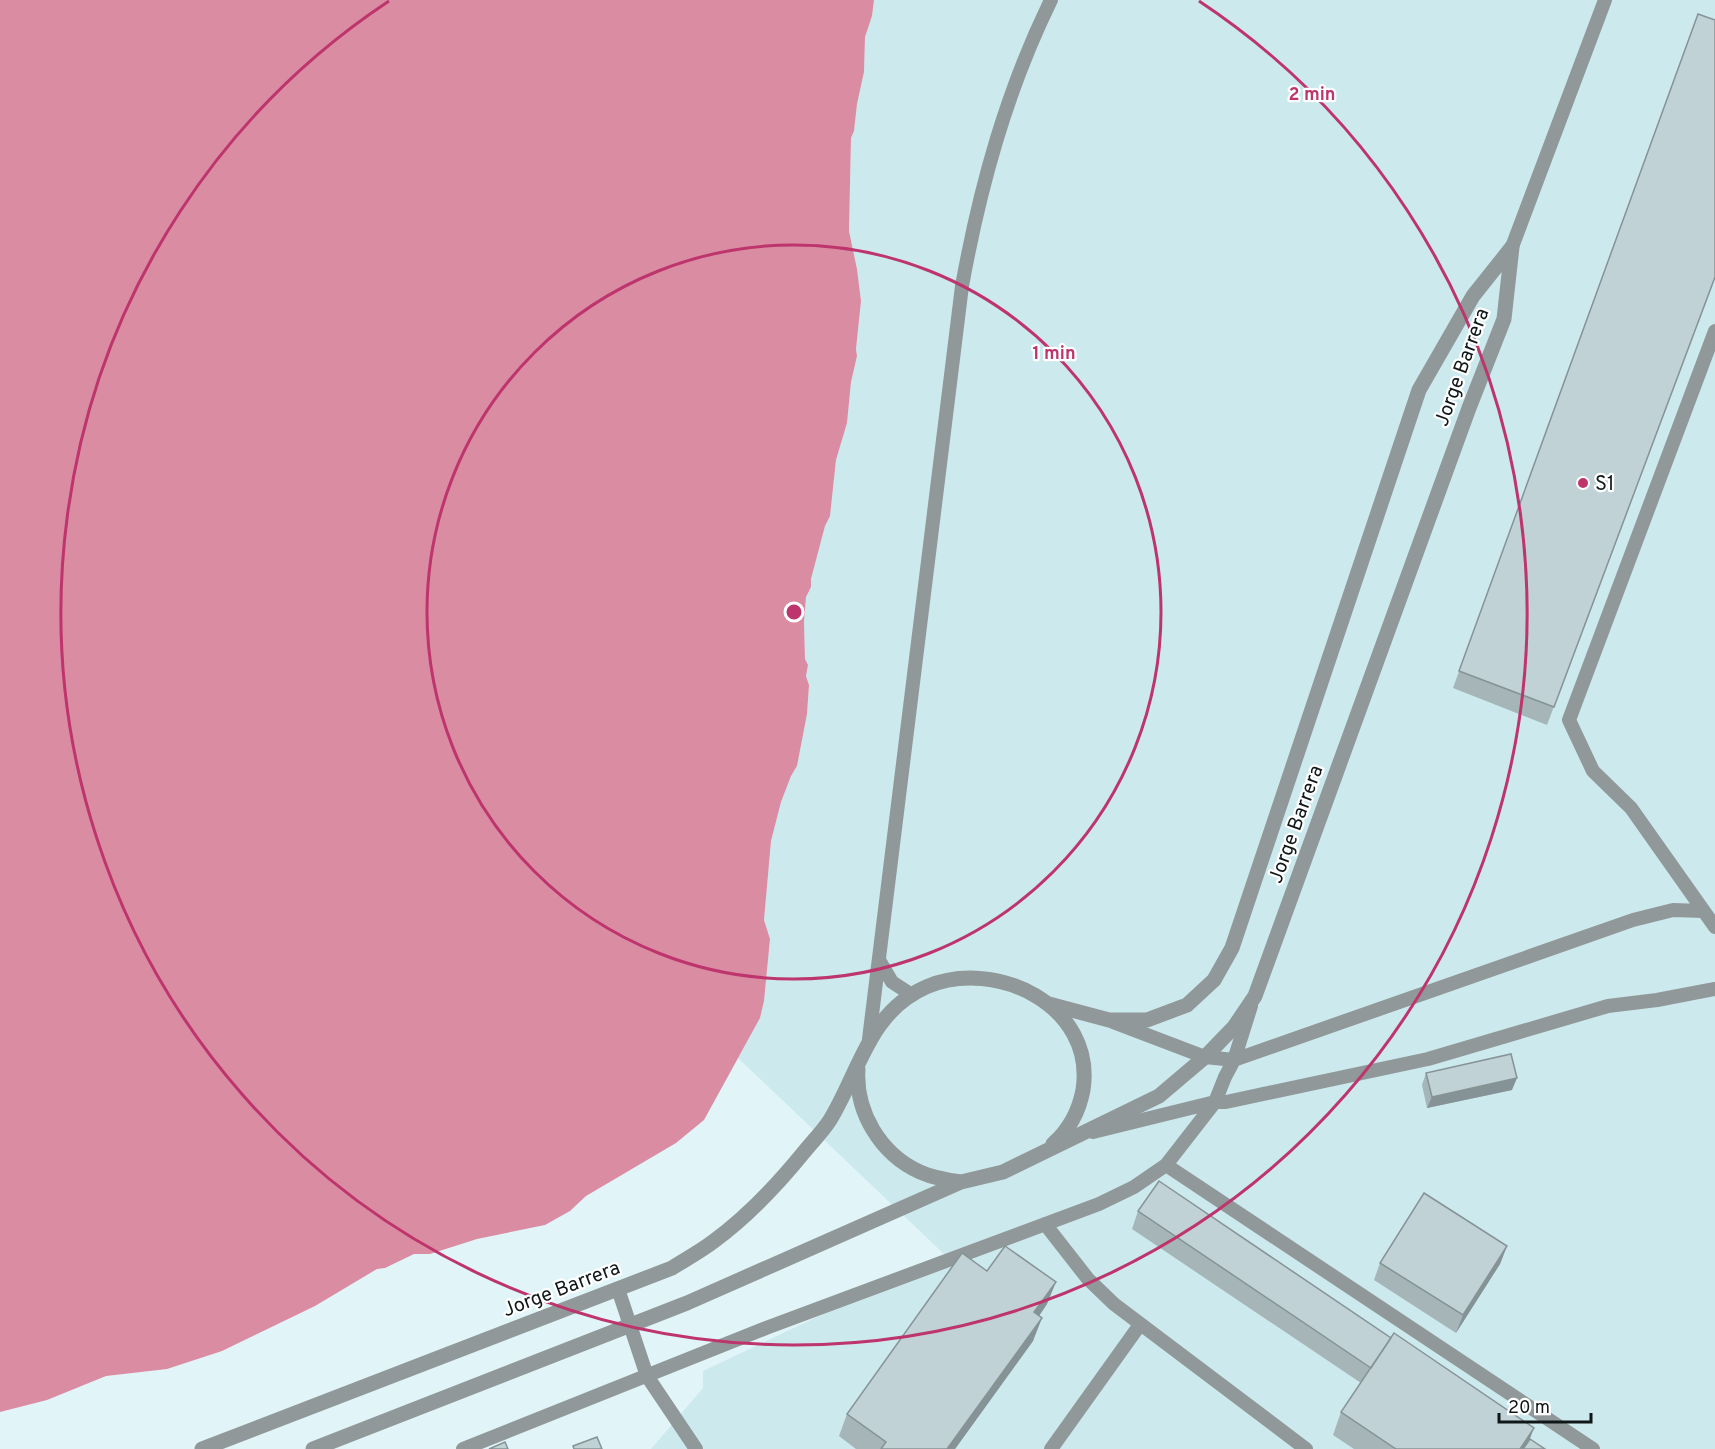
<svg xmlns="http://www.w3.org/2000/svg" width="1715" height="1449" viewBox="0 0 1715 1449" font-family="Overpass,sans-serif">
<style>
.built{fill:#cce9ee}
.water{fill:#da8ca3}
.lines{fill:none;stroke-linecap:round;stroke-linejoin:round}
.service{stroke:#909899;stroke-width:14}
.minor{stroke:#909899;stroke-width:15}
.wall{fill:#a5b5b8}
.shaded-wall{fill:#869396}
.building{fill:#c0d2d6;stroke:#869396;stroke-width:1.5}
.ring{fill:none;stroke:#be346c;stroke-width:3}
.poi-dot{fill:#be346c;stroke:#fff;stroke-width:2}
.labels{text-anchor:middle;stroke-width:4.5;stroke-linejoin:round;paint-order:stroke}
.street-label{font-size:20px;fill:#101718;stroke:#fff}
.poi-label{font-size:20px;fill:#101718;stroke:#fff;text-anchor:start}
.centre{fill:#be346c;stroke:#fff;stroke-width:3}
.ring-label{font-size:18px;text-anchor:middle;font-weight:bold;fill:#be346c;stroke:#fff;stroke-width:4.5;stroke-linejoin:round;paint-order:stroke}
</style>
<rect width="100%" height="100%" fill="#e1f5f8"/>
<path class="built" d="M 874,0 L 1715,0 L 1715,1449 L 651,1449 L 703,1388 L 703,1371 L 946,1256 L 738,1058 L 760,1018 L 764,1001 L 770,939 L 764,920 L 771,841 L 781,802 L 791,776 L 797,766 L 807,714 L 809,685 L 806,676 L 808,665 L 805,659 L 804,623 L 806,597 L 811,587 L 811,579 L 825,526 L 830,516 L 836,460 L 847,423 L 851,382 L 857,356 L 856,349 L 861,301 L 857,269 L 849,231 L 851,138 L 854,131 L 857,104 L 864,72 L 865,37 L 872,16 Z"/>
<path class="water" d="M 0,0 L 874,0 L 872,16 L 865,37 L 864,72 L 857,104 L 854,131 L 851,138 L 849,231 L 857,269 L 861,301 L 856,349 L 857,356 L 851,382 L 847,423 L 836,460 L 830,516 L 825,526 L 811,579 L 811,587 L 806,597 L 804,622 L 805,659 L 808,665 L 806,676 L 809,685 L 807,714 L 797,766 L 791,776 L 781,802 L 771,841 L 764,920 L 770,939 L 764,1001 L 760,1018 L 704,1120 L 676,1143 L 586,1196 L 570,1211 L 545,1225 L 477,1239 L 430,1254 L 414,1254 L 385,1268 L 377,1269 L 315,1306 L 222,1351 L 167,1369 L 106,1376 L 47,1400 L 0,1412 Z"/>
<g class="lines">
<path class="service" d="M 1512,247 L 1605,0
M 1715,331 L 1569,720 L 1593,771 L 1631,808 L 1715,927
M 879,960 L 892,982 L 912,995
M 1113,1022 L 1205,1057 L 1234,1060 L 1633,920 L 1673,910 L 1703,911
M 869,1039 L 962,286 C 980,187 1006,92 1051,0
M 1093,1132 L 1215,1102 L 1226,1102 L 1428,1059 L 1608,1006 L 1657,1000 L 1715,989
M 1166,1165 L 1593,1449
M 1045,1224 L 1088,1279 L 1114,1304 L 1306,1449
M 618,1289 L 647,1376 L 696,1449
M 463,1449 L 766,1328 L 1099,1204 L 1134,1187 L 1166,1165 L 1215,1102 L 1225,1077 L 1234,1060 L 1251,1006
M 1051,1449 L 1139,1326"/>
<path class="minor" d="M 1049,1004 L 1109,1020 L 1147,1020 L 1187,1005 L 1214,980 L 1232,948 L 1419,390 L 1473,296 L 1512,247
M 858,1069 C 855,1111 880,1154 920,1172 C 933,1178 947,1180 961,1182
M 202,1449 L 672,1268 C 686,1259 701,1251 714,1241 C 748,1216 778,1184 804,1152 C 813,1141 823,1131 830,1120 C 860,1071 868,1013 926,987 C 996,957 1096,1006 1083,1090 C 1079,1111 1069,1130 1053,1144
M 313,1449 L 687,1303 L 961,1182 L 1003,1172 L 1159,1096 L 1205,1057 L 1234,1027 L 1255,996 L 1469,408 L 1504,319 L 1512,247"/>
</g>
<path class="wall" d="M 1698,14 L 1715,277 L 1547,725 L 1453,688 Z
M 1426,1073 L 1512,1090 L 1427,1108 L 1422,1085 Z
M 1138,1211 L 1530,1439 L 1545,1449 L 1354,1449 L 1333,1435 L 1341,1412 L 1361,1383 L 1132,1229 Z
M 1507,1246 L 1500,1264 L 1456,1333 L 1374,1280 L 1380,1263 Z
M 987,1271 L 1047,1304 L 1039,1316 L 1033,1341 L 955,1449 L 856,1449 L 839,1436 L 847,1414 Z"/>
<path class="shaded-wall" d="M 1517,1078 L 1512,1090 L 1427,1108 L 1432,1097 Z
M 1507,1246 L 1500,1264 L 1456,1333 L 1463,1315 Z
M 1056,1282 L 1047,1304 L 1026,1335 L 1034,1312 Z
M 1042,1318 L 1033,1341 L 955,1449 L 947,1449 Z
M 1534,1428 L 1526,1449 L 1520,1449 Z"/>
<path class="building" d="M 1698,14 L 1715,20 L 1715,277 L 1554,707 L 1459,671 Z
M 1511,1054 L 1517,1078 L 1432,1097 L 1426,1073 Z
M 1159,1181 L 1391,1338 L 1371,1368 L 1138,1211 Z
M 1424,1193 L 1507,1246 L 1463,1315 L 1380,1263 Z
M 1005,1246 L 1056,1282 L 1034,1312 L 1042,1318 L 947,1449 L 881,1449 L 886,1442 L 847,1414 L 962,1253 L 987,1271 Z
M 1394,1333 L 1534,1428 L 1520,1449 L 1396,1449 L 1341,1412 Z
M 597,1437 L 602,1449 L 574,1449 L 573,1446 Z
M 1530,1439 L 1545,1449 L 1523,1449 Z
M 505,1442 L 508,1449 L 489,1449 Z"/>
<g class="ring">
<circle cx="794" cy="612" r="367"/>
<path d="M1199 1A733 733 0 1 1 389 1"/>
</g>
<circle class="poi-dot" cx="1583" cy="483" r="6"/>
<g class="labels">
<g class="street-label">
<text transform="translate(1461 367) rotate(-70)" y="7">Jorge Barrera</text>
<text transform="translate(1295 824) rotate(-70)" y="7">Jorge Barrera</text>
<text transform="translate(561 1288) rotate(-21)" y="7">Jorge Barrera</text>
</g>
<g class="poi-label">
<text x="1595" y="490">S1</text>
</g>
</g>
<circle cx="794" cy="612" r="9" class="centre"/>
<g class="ring-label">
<text x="1312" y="100">2 min</text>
<text x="1054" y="359">1 min</text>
</g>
<path d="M1499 1413v9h92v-9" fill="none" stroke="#101718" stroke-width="3"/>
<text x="1508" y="1413" font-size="18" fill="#101718" stroke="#ffffff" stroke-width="4.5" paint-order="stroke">20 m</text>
</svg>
